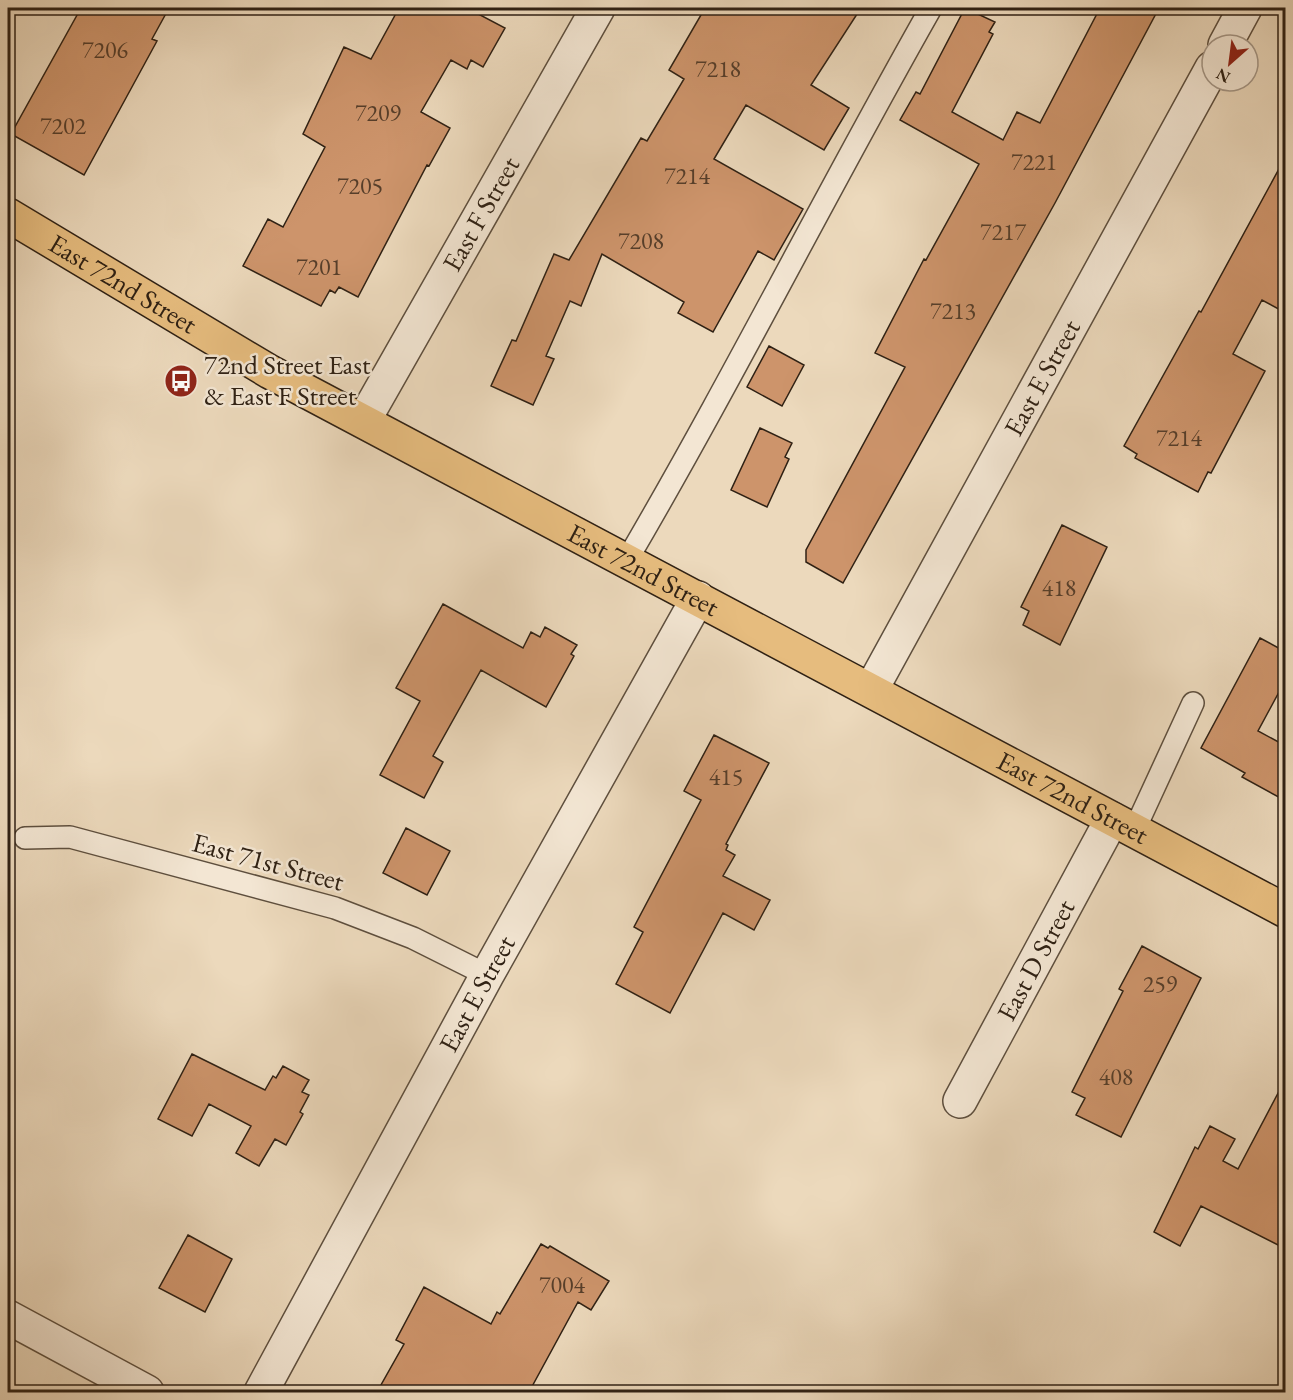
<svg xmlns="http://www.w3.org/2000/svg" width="1293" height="1400" viewBox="0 0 1293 1400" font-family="'EB Garamond',serif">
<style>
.building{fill:#cd946b;stroke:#2f2114;stroke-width:1.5}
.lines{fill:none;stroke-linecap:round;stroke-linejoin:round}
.lane-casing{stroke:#5e4f3e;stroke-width:24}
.street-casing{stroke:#5e4f3e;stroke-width:36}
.primary-casing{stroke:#2f2114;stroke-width:36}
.lane{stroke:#f3e6d3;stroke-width:21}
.street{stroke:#f3e6d3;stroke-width:33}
.primary{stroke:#e6bc7e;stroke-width:33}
.labels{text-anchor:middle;stroke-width:5;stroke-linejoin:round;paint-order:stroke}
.number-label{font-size:24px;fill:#563e2a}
.street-label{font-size:27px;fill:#2f2114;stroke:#f3e6d3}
.poi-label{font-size:27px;fill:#2f2114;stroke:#f3e6d3;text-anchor:start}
</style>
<rect width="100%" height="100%" fill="#ecd9bc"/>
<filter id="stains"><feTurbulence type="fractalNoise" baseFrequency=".00333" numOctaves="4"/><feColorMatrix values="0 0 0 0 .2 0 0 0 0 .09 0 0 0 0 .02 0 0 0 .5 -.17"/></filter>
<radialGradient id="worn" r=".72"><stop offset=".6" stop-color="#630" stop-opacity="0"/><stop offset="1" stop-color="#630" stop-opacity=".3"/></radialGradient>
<path class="building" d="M 81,8 L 169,8 L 152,39 L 157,41 L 84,175 L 11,134 Z
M 399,8 L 467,8 L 505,28 L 483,67 L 471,60 L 467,69 L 451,60 L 421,112 L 450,128 L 429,166 L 427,165 L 358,297 L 339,287 L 335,293 L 330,290 L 321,306 L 243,266 L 268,219 L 283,227 L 325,147 L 303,134 L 344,47 L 371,59 Z
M 705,8 L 861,8 L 811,85 L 849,108 L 824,150 L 746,105 L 714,159 L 803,209 L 774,260 L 758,251 L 713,332 L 678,313 L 684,302 L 602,254 L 581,306 L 570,301 L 546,356 L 554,359 L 533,405 L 491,386 L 512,340 L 516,341 L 554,254 L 569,260 L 641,138 L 647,141 L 684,79 L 669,70 Z
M 965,8 L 995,22 L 989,32 L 993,34 L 952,112 L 1003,140 L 1017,112 L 1040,123 L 1100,8 L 1159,8 L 1055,203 L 843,583 L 806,562 L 806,550 L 905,367 L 875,353 L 924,259 L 926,260 L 979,164 L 900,120 L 916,92 L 920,94 Z
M 1286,156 L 1286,313 L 1262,300 L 1233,354 L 1265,371 L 1211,473 L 1208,472 L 1198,492 L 1135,458 L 1137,454 L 1124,446 L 1199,311 L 1201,312 Z
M 769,346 L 804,365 L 782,406 L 747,387 Z
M 760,428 L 792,443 L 785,457 L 789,459 L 767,507 L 731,490 Z
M 1062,525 L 1107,547 L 1060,645 L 1023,625 L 1029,611 L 1021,607 Z
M 443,604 L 523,648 L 531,632 L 540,637 L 545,627 L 577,645 L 571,654 L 574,656 L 546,707 L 481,670 L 433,756 L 443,762 L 424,798 L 380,775 L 420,701 L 396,688 Z
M 1260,638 L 1286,652 L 1286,679 L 1258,731 L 1286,746 L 1286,801 L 1242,777 L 1245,773 L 1201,748 Z
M 714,735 L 769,763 L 726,844 L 728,845 L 726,850 L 735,855 L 723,876 L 770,900 L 754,930 L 723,913 L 670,1013 L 616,984 L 643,932 L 634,927 L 701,800 L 684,791 Z
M 406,828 L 450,851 L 427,895 L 383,873 Z
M 1142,946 L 1201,978 L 1121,1137 L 1076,1115 L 1085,1098 L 1072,1092 L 1123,991 L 1119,989 Z
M 192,1054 L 265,1090 L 273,1076 L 276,1078 L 283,1066 L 309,1080 L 302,1092 L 309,1095 L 300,1112 L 303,1114 L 286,1145 L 275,1139 L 259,1166 L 236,1153 L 251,1126 L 209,1104 L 192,1136 L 158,1119 Z
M 1286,1078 L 1286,1249 L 1201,1206 L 1180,1246 L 1154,1232 L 1195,1147 L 1198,1149 L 1210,1126 L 1235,1139 L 1223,1161 L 1238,1169 Z
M 188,1235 L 232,1259 L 205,1312 L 159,1288 Z
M 541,1244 L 548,1248 L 550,1246 L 609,1281 L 591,1310 L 578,1302 L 529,1392 L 377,1392 L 404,1344 L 396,1340 L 424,1287 L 491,1324 L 497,1312 L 500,1314 Z"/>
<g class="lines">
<defs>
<path id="lane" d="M 627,560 C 733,379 827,191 931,8
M 1134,831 L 1193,703
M 25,838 L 70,837 L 335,908 L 413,938 L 487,975"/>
<g id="street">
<path d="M 1225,45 L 1245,8"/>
<path id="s1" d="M 364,420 L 598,8"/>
<path id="s2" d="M 871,690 L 1212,68"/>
<path id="s3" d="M 960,1101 L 1112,819"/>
<path d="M 8,1317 L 147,1392"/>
<path id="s4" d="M 261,1392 L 487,975 L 698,598"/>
</g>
<g id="primary">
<path id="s5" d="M 8,215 L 270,372 L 1286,911"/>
</g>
</defs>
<use href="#lane" class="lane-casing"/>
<use href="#street" class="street-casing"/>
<use href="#primary" class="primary-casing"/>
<use href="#lane" class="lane"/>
<use href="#street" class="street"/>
<use href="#primary" class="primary"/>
</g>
<defs>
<symbol id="bus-disc" viewBox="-11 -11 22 22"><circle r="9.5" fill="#8f2418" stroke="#f3e6d3"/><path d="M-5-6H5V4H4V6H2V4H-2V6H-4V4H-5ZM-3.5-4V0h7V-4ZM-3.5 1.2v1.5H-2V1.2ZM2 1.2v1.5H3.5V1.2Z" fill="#fff"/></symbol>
</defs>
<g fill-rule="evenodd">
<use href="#bus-disc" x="162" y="362" width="38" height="38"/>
</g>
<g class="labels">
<g class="number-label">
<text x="105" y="58">7206</text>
<text x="718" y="77">7218</text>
<text x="378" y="121">7209</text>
<text x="63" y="134">7202</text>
<text x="1034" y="170">7221</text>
<text x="687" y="184">7214</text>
<text x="360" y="194">7205</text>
<text x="1003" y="240">7217</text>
<text x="641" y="249">7208</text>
<text x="319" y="275">7201</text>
<text x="953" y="319">7213</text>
<text x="1179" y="446">7214</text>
<text x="1059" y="596">418</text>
<text x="726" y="785">415</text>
<text x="1160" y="992">259</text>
<text x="1116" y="1085">408</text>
<text x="562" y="1293">7004</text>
</g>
<g class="street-label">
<text dy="9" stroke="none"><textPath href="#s1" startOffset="237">East F Street</textPath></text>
<text dy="9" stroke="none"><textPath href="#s5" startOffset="134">East 72nd Street</textPath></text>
<text dy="9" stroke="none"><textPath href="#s2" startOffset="356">East E Street</textPath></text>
<text dy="9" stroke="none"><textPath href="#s5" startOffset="728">East 72nd Street</textPath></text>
<text dy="9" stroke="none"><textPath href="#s5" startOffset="1214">East 72nd Street</textPath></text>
<text transform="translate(268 862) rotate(15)" y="9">East 71st Street</text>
<text dy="9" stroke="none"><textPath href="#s3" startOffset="160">East D Street</textPath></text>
<text dy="9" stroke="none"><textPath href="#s4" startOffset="453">East E Street</textPath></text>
</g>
<g class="poi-label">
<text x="204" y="374">72nd Street East<tspan x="204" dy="31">&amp; East F Street</tspan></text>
</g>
</g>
<rect width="1293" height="1400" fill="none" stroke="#ecd9bc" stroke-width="30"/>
<rect x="9" y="9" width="1275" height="1382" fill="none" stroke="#2f2114" stroke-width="3"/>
<rect x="15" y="15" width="1263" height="1370" fill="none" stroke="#2f2114" stroke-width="1.5"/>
<g transform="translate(1230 63) rotate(208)"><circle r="28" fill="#f3e6d3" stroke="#a59787" stroke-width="1.5"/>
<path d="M0-4.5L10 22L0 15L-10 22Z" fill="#8f2418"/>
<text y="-9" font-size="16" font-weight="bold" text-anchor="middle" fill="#2f2114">N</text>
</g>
<rect width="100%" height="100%" filter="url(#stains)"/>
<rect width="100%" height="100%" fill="url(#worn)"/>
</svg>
